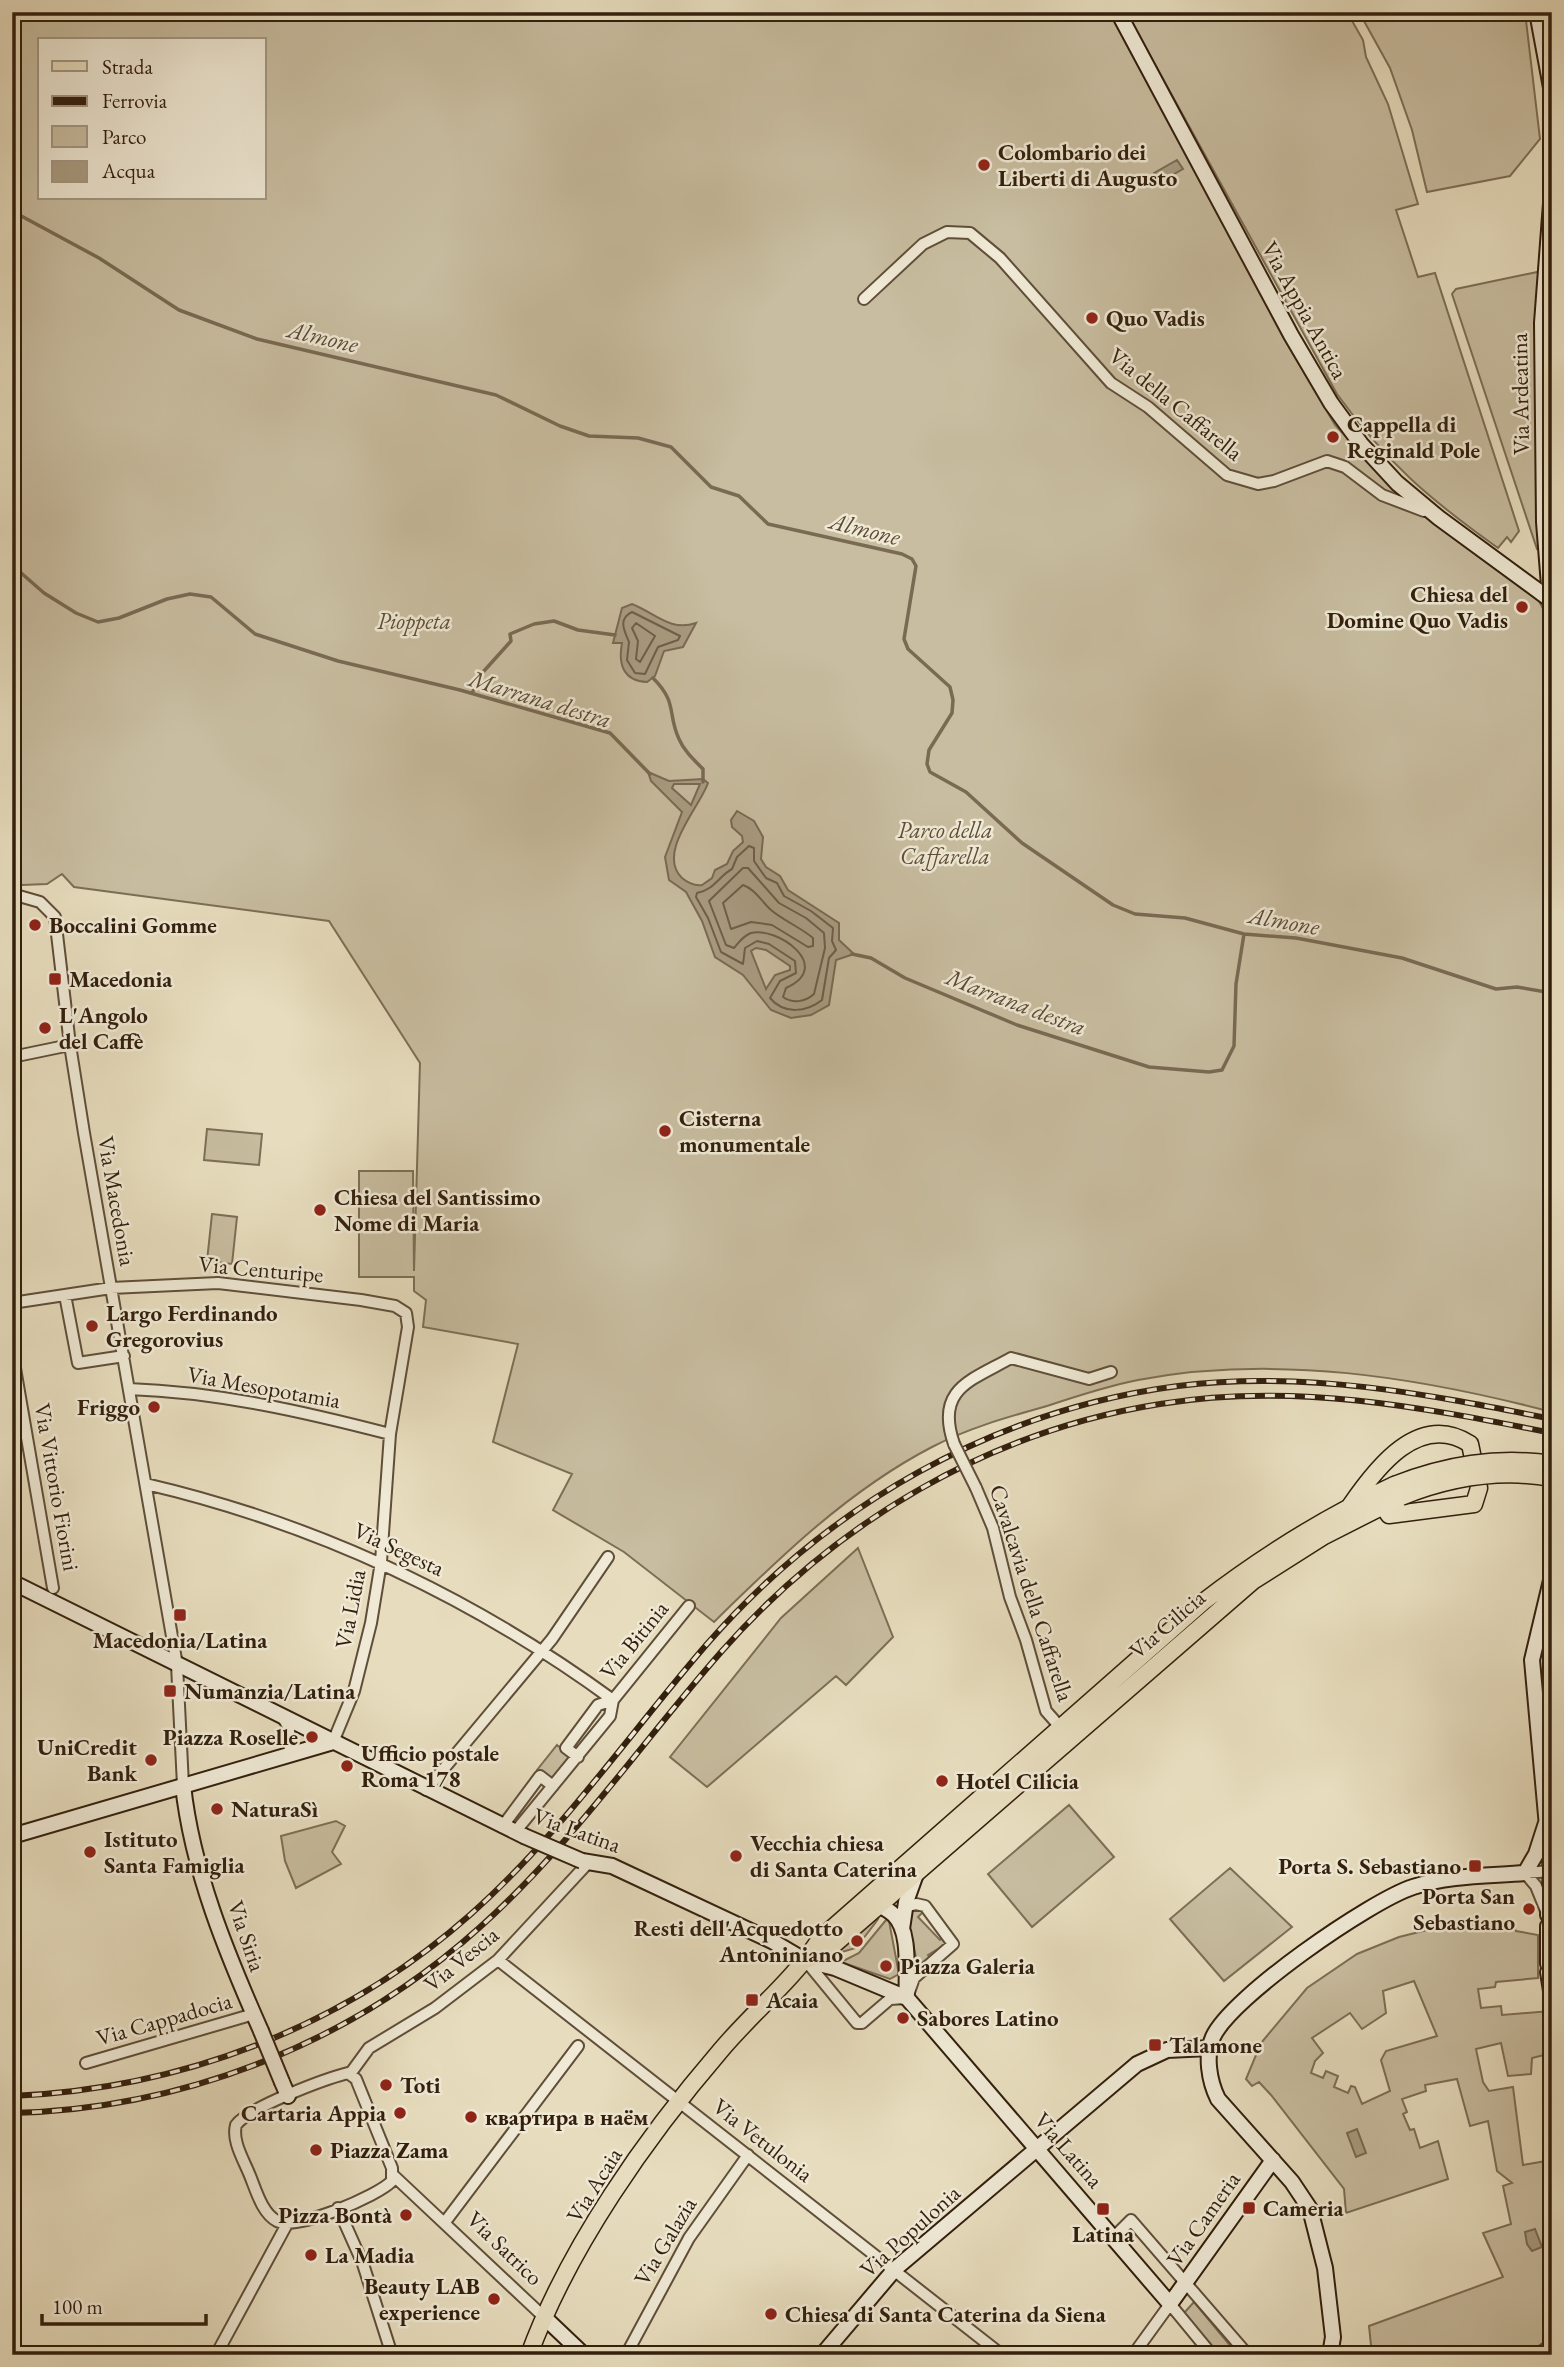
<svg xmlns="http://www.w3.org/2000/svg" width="1564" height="2367" viewBox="0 0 1564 2367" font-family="'EB Garamond',serif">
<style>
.green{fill:#c8bda0;stroke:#7d6e56;stroke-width:2;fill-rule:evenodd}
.water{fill:#a99c82;stroke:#796a53;stroke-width:2;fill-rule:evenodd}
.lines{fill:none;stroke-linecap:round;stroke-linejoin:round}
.shore{stroke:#6e5e48;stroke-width:2}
.stream{stroke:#796a53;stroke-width:3.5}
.street-casing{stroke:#5f4e39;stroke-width:14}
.secondary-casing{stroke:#321f0d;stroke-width:18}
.primary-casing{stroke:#321f0d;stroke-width:19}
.street{stroke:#efe9d5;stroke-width:10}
.secondary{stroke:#efe9d5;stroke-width:14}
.primary{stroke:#e7ddbe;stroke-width:16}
.rail-casing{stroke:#321f0d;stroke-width:6}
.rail{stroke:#efe9d5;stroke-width:3.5;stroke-dasharray:10;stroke-linecap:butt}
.street-bridge-casing{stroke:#5f4e39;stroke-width:14;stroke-linecap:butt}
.secondary-bridge-casing{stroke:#321f0d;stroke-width:18;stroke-linecap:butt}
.primary-bridge-casing{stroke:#321f0d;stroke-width:19;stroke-linecap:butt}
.street-bridge{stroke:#efe9d5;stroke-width:10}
.secondary-bridge{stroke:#efe9d5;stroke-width:14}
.primary-bridge{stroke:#e7ddbe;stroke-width:16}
.poi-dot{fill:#8f2418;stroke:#efe9d5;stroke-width:2.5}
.labels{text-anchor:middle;stroke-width:5;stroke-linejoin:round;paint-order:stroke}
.poi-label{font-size:23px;font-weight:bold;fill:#321f0d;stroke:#efe9d5;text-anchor:start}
.street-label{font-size:23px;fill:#321f0d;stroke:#efe9d5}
.park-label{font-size:23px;font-style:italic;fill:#5f4e39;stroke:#efe9d5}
.water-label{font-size:24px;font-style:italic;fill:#5c4b36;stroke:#efe9d5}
</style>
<rect width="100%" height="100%" fill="#e7ddbe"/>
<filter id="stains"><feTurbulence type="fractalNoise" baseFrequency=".00286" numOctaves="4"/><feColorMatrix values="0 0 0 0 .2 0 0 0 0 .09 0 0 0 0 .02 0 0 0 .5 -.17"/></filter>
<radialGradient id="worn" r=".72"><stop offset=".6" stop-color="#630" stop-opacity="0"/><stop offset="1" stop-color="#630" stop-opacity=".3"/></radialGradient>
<path class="green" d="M 12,12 L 1113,12 L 1288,345 L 1335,425 L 1409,504 L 1528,589 L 1539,601 L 1552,626 L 1552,1412 C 1418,1377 1277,1354 1138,1380 C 1107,1386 1077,1396 1047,1406 C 1008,1417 968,1428 932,1447 C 849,1490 780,1557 714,1622 L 624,1552 L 553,1510 L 572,1474 L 493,1442 L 518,1344 L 423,1327 L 426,1300 L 414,1291 L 414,1277 L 359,1277 L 359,1171 L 413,1171 L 414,1271 L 420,1063 L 329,921 L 74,887 L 62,874 L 47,884 L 22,885 L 12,876 ZM 40,40 L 264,40 L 264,198 L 40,198 Z
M 1126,12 L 1347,12 L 1363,40 L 1366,57 L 1388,104 L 1418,204 L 1396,210 L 1418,277 L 1435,273 L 1519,531 L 1511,542 L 1507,537 L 1498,548 C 1429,499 1387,463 1337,394 Z
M 1359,12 L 1525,12 L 1540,139 L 1510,176 L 1427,192 L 1412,130 L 1390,68 Z
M 1542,271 L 1541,548 L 1537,549 L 1452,294 L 1456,289 Z
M 1552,273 L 1552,537 L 1548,324 Z
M 207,1129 L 262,1134 L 259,1165 L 204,1160 Z
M 212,1214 L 237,1217 L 232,1264 L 207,1261 Z
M 858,1548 L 893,1637 L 846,1685 L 836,1676 L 707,1787 L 670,1757 L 781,1618 Z
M 557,1745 L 572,1757 L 552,1782 L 537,1770 Z
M 1069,1805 L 1114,1857 L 1032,1927 L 988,1874 Z
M 336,1821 L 345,1826 L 332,1852 L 341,1864 L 296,1888 L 285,1861 L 281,1836 Z
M 1230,1868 L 1292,1927 L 1224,1981 L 1170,1919 Z
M 913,1909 L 924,1911 L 918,1917 L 940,1940 L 945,1936 L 946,1944 L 928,1955 L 930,1958 L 918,1968 L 907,1913 Z
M 875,1918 L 878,1919 L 876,1922 L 856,1948 L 838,1953 L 836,1950 Z
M 886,1920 L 889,1921 L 899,1974 L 890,1979 L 841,1962 L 859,1953 Z
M 1513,1923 L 1516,1931 L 1538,1935 L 1538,1978 L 1496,1982 L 1495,1987 L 1478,1989 L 1481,2008 L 1501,2006 L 1502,2015 L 1550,2011 L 1552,2053 L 1532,2058 L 1531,2074 L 1508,2076 L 1501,2043 L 1476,2049 L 1483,2082 L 1489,2091 L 1513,2087 L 1523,2165 L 1552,2160 L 1552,2355 L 1372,2355 L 1369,2326 L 1503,2277 L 1483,2233 L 1511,2224 L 1503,2186 L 1512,2183 L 1497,2171 L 1488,2121 L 1470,2126 L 1457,2079 L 1425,2085 L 1426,2091 L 1402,2099 L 1407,2112 L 1403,2114 L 1410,2130 L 1414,2129 L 1420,2148 L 1438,2141 L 1448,2179 L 1346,2213 L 1344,2189 L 1271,2095 L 1259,2082 L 1252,2086 L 1246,2079 L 1261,2043 L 1307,1988 L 1357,1954 L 1399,1937 L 1435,1928 ZM 1414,1981 L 1437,2036 L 1386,2051 L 1381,2060 L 1390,2091 L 1362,2104 L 1355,2087 L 1351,2086 L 1348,2093 L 1334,2087 L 1338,2076 L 1326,2071 L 1323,2078 L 1311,2073 L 1315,2061 L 1323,2053 L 1312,2038 L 1350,2013 L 1362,2029 L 1386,2013 L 1383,1991 Z
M 1194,2302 L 1238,2355 L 1217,2355 L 1183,2314 Z"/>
<path class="water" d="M 1177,160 L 1183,169 L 1160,182 L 1154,173 Z
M 632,604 C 655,613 670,632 696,623 L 683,647 L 664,651 L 655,676 L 647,682 C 623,681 618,664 622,643 L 613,643 L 622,608 Z
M 648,772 L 669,781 L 703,779 L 708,783 C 700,807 656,853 682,878 C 688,883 695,886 702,885 L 712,878 L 715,870 L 727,864 L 733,851 L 743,842 L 742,836 L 732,827 L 731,820 L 737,811 L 754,821 L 763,837 L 761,859 L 766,867 L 780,876 L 788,890 L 839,923 L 839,940 L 854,954 L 836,960 L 829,1005 L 811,1015 L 791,1018 L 771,1010 L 743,975 L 715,957 L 702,921 L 686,892 L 669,880 L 665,857 L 682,812 L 651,781 ZM 674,784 L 700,784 L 691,805 L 672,788 ZM 756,948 L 766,950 L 790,966 L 790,970 L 775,975 L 766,989 L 751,951 Z
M 1357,2129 L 1366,2153 L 1356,2157 L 1347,2133 Z
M 1535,2229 L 1542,2247 L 1532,2251 L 1527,2244 L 1525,2232 Z"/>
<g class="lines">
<path class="shore" d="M 632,612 L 680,636 L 678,640 L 658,647 L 645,674 L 635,673 L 627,660 L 629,642 C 625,632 617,619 632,612 Z
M 636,623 L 655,636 L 640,662 L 636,659 L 638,641 L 632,628 Z
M 749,846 L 754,848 L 754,861 L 766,878 L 777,883 L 784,896 L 811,911 L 833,928 L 832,941 L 836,950 L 829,958 L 822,1000 C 807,1012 784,1015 770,998 L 780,981 L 796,973 L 795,961 L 769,944 L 757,941 L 745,948 L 743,964 L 721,952 L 708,918 L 696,897 L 697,893 C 714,890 719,876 732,869 L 737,857 Z
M 743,868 L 748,868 L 779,903 L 806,918 L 824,933 L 825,948 L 814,994 C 805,1002 793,1004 783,997 L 786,988 C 835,966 776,926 751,933 C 743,936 739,942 734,948 L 726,945 L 709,901 Z
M 743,885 C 755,889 762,902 771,910 C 784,921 800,927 813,938 L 813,946 L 808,947 L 772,925 L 751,922 L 731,929 L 723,903 Z"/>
<path class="stream" d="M 12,211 L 99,258 L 179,310 L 257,339 L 496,395 L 560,426 L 589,436 L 638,438 L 671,447 L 711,487 L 739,496 L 768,524 L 902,554 L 912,559 L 916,566 L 904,639 L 908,649 L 950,687 L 953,700 L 952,713 L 929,750 L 927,764 L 930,772 L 966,792 L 1022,843 L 1113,905 L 1135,914 L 1185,918 L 1244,934 L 1296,938 L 1402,958 L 1496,989 L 1517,987 L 1552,993
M 12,565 L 44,593 L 76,613 L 98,622 L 119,618 L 167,599 L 190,594 L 211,597 L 255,634 L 338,661 L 460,690 L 610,733 L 650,774
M 653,678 C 678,703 667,713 679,739 C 684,751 694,760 703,769 L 703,782
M 472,693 L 484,671 L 511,641 L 510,634 L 534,624 L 554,621 L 578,630 L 615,635
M 852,954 L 871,958 L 905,978 L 1017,1025 L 1149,1067 L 1209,1072 L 1222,1070 L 1234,1046 L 1236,984 L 1244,934"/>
<defs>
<path id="street" d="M 864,299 L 923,244 L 947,232 L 970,233 L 1000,258 L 1111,383 L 1148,407 L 1227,475 L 1258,484 L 1274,481 L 1327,461 L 1345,467 L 1382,495 L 1424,511
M 12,894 L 40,902 L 55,917 L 70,1045 L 84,1133 L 177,1665 L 183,1785
M 12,1057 L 70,1045
M 65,1295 L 78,1363 L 124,1356
M 12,1303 L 111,1288 L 218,1283 L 361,1300 L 395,1306 L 406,1313 L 408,1327 L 390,1434 L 381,1562 L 371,1623 L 354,1691 L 333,1742
M 12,1351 L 53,1588
M 129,1389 C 218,1392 305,1412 390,1434
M 954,1444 C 935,1389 970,1381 1011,1358 L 1089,1379 L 1111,1372
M 146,1484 C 317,1524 472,1597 613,1700
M 976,1488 L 993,1528 L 1010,1597 L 1026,1640 L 1046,1711 L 1061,1728
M 283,1718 L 289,1728 L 290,1752
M 578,1757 L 566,1748 L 598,1705 L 613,1700
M 426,1790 L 552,1639 L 608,1557
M 502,1827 L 540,1776 L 553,1786
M 515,1832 L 610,1716 L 613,1700 L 689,1606
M 1525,1873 L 1536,1886 L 1547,1913
M 1525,1873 L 1551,1871
M 498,1960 L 1002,2355
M 806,1961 L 857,2023 L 862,2023 L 890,1999 L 907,1998 L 914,1978 L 953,1944 L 925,1906 L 916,1904 L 905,1907
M 86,2063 L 254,2014
M 348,2073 L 356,2079 L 392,2168 L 392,2181 C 378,2196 296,2231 277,2221 C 261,2213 255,2186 248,2171 C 242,2157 232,2140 236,2125 C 249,2107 325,2079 348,2073 Z
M 350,2074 L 369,2048 L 435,2008 L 498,1960 L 588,1863
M 394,2176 L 544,2317
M 338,2208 L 363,2264 L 392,2355
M 445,2222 L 578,2046
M 1114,2237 L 1131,2220 L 1248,2355
M 216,2355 L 287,2224
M 626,2355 L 689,2238 L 748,2155
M 1133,2355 L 1170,2304 L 1212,2355
M 1536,2355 L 1552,2344"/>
<path id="secondary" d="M 1118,12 L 1291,335 L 1331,403 L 1361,444 L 1397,483 L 1439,518 L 1552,601
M 1537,12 L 1552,93
M 1550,598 L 1544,522 L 1542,323 L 1552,190
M 12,1582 L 524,1836
M 183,1785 C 192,1870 227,1954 261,2031
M 12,1836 L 333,1742
M 582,1861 L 612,1866 L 772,1941 L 806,1961 L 835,1968 L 907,1998 L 1170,2304 L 1273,2160
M 870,1900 C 878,1905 888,1909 894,1915 C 912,1933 905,1976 907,1998
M 1548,1915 L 1551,1871 L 1532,1660 L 1552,1576
M 902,1929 L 906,1902 L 916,1874
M 1548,1964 L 1548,1926
M 1548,1972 L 1552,1997
M 282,2082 L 288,2096
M 544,2317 L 584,2355
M 822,2355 L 895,2269 L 1137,2064 L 1167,2050 L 1209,2048
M 1330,2355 L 1333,2337 L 1325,2268 L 1310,2209 L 1292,2182 L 1218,2099 C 1209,2081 1205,2055 1213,2037 C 1231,1997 1370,1901 1413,1887 C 1449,1875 1488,1876 1525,1873 L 1536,1854 L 1546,1823"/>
<path id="primary" d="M 1350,1506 C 1376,1468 1419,1411 1470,1444 L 1479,1488 L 1474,1504 L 1389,1515 L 1382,1505
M 808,1959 L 830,1948 L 1253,1581 L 1324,1536 L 1401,1497
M 529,2355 C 568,2248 647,2136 721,2050 C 753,2012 793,1980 820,1939 L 1203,1602 C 1263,1556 1325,1517 1394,1485"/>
</defs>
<use href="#street" class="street-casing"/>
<use href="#secondary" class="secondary-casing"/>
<use href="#primary" class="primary-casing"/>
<use href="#street" class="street"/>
<use href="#secondary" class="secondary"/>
<use href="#primary" class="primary"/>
<defs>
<path id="rail" d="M 12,2096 C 181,2089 344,2027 471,1914 C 560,1835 629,1734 707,1644 C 828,1505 994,1410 1178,1386 C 1305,1370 1427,1394 1552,1419
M 12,2113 C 184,2109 351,2043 479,1928 C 571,1846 641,1743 722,1651 C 836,1522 989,1431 1160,1404 C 1293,1382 1421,1407 1552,1433"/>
</defs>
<use href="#rail" class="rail-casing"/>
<use href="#rail" class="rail"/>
<defs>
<path id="street-bridge" d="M 954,1444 L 976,1488"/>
<path id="secondary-bridge" d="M 524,1836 L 582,1861
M 261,2031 L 282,2082"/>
<path id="primary-bridge" d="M 1394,1485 C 1446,1465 1496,1456 1552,1464
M 1401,1497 C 1448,1478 1501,1469 1552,1478"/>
</defs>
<use href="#street-bridge" class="street-bridge-casing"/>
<use href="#secondary-bridge" class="secondary-bridge-casing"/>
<use href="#primary-bridge" class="primary-bridge-casing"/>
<use href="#street-bridge" class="street-bridge"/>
<use href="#secondary-bridge" class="secondary-bridge"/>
<use href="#primary-bridge" class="primary-bridge"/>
</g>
<g class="poi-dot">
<circle cx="984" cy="165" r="7"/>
<circle cx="1092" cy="318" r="7"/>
<circle cx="1333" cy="437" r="7"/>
<circle cx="1522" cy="607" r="7"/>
<circle cx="35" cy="925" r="7"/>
<rect x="48" y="972" width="14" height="14" rx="3.5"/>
<circle cx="45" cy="1028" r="7"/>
<circle cx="665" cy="1131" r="7"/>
<circle cx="320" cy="1210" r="7"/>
<circle cx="92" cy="1326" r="7"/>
<circle cx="154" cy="1407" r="7"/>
<rect x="173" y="1608" width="14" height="14" rx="3.5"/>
<rect x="163" y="1684" width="14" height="14" rx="3.5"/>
<circle cx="312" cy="1737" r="7"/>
<circle cx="151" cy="1760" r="7"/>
<circle cx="347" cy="1766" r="7"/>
<circle cx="942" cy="1781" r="7"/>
<circle cx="217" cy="1809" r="7"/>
<circle cx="90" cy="1852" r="7"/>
<circle cx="736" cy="1856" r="7"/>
<rect x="1468" y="1859" width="14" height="14" rx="3.5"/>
<circle cx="1529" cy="1909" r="7"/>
<circle cx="857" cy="1941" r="7"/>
<circle cx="886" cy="1966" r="7"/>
<rect x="745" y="1993" width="14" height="14" rx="3.5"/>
<circle cx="903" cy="2018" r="7"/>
<rect x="1148" y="2038" width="14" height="14" rx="3.5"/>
<circle cx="386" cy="2085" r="7"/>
<circle cx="400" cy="2113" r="7"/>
<circle cx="471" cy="2117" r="7"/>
<circle cx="316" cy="2150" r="7"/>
<rect x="1242" y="2201" width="14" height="14" rx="3.5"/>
<rect x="1096" y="2202" width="14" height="14" rx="3.5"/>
<circle cx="406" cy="2215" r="7"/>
<circle cx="311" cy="2255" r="7"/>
<circle cx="494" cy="2299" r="7"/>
<circle cx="771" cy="2314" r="7"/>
</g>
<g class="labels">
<g class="poi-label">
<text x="998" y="160">Colombario dei<tspan x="998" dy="26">Liberti di Augusto</tspan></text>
<text x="1106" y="326">Quo Vadis</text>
<text x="1347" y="432">Cappella di<tspan x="1347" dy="26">Reginald Pole</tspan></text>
<text x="1508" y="602" text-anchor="end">Chiesa del<tspan x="1508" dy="26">Domine Quo Vadis</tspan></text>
<text x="49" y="933">Boccalini Gomme</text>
<text x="69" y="987">Macedonia</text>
<text x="59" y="1023">L'Angolo<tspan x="59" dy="26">del Caffè</tspan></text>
<text x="679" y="1126">Cisterna<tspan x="679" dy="26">monumentale</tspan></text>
<text x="334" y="1205">Chiesa del Santissimo<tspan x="334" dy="26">Nome di Maria</tspan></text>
<text x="106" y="1321">Largo Ferdinando<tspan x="106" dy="26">Gregorovius</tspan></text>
<text x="140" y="1415" text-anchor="end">Friggo</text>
<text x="180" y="1648" text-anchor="middle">Macedonia/Latina</text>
<text x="184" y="1699">Numanzia/Latina</text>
<text x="298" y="1745" text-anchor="end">Piazza Roselle</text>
<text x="137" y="1755" text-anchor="end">UniCredit<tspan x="137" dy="26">Bank</tspan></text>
<text x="361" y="1761">Ufficio postale<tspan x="361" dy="26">Roma 178</tspan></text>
<text x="956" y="1789">Hotel Cilicia</text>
<text x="231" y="1817">NaturaSì</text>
<text x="104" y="1847">Istituto<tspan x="104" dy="26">Santa Famiglia</tspan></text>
<text x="750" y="1851">Vecchia chiesa<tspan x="750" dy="26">di Santa Caterina</tspan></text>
<text x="1461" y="1874" text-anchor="end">Porta S. Sebastiano</text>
<text x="1515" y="1904" text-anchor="end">Porta San<tspan x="1515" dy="26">Sebastiano</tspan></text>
<text x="843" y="1936" text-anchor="end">Resti dell'Acquedotto<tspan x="843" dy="26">Antoniniano</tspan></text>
<text x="900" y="1974">Piazza Galeria</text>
<text x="766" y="2008">Acaia</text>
<text x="917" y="2026">Sabores Latino</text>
<text x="1169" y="2053">Talamone</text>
<text x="400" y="2093">Toti</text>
<text x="386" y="2121" text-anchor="end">Cartaria Appia</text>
<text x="485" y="2125">квартира в наём</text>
<text x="330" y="2158">Piazza Zama</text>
<text x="1263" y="2216">Cameria</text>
<text x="392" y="2223" text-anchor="end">Pizza Bontà</text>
<text x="1103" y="2242" text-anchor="middle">Latina</text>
<text x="325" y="2263">La Madia</text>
<text x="480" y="2294" text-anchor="end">Beauty LAB<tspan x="480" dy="26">experience</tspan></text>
<text x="785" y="2322">Chiesa di Santa Caterina da Siena</text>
</g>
<g class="street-label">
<text transform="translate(1305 310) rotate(61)" y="8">Via Appia Antica</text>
<text transform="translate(1520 394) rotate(-91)" y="8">Via Ardeatina</text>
<text transform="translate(1176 404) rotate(39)" y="8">Via della Caffarella</text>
<text transform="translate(117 1201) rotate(80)" y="8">Via Macedonia</text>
<text transform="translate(261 1269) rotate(5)" y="8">Via Centuripe</text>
<text transform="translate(264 1387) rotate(10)" y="8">Via Mesopotamia</text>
<text transform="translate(57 1487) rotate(80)" y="8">Via Vittorio Fiorini</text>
<text transform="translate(399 1549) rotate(25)" y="8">Via Segesta</text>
<text transform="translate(1032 1593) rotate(72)" y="8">Cavalcavia della Caffarella</text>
<text transform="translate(350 1609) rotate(-79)" y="8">Via Lidia</text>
<text transform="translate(1167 1624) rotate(-41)" y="8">Via Cilicia</text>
<text transform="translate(634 1640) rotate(-51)" y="8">Via Bitinia</text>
<text transform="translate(577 1830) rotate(20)" y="8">Via Latina</text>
<text transform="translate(247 1936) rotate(71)" y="8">Via Siria</text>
<text transform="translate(461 1959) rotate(-39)" y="8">Via Vescia</text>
<text transform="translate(164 2019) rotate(-16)" y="8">Via Cappadocia</text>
<text transform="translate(763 2140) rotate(38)" y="8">Via Vetulonia</text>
<text transform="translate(1069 2150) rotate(49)" y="8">Via Latina</text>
<text transform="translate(594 2185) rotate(-58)" y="8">Via Acaia</text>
<text transform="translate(1203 2219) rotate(-55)" y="8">Via Cameria</text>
<text transform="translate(910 2231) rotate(-42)" y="8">Via Populonia</text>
<text transform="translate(665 2241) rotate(-59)" y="8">Via Galazia</text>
<text transform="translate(505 2248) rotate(44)" y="8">Via Satrico</text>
</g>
<g class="park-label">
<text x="414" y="629">Pioppeta</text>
<text x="945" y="838">Parco della<tspan x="945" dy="26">Caffarella</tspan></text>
</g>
<g class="water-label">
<text transform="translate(323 337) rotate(13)" y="8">Almone</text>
<text transform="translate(865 529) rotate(14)" y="8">Almone</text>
<text transform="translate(540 699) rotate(17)" y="8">Marrana destra</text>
<text transform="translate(1284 921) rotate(10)" y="8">Almone</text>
<text transform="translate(1016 1002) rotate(21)" y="8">Marrana destra</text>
</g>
</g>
<rect width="1564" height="2367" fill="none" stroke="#e7ddbe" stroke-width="42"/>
<rect x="14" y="14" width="1536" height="2339" fill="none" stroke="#321f0d" stroke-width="3.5"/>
<rect x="21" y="21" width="1522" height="2325" fill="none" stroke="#321f0d" stroke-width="2"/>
<rect x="38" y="38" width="228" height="161" fill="#efe9d5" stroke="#a39885" stroke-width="2"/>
<rect x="52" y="61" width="35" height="10" fill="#e7ddbe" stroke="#a39885" stroke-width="2"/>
<text x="102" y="74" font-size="21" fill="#321f0d">Strada</text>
<rect x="52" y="96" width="35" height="10" fill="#321f0d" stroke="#a39885" stroke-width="2"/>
<text x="102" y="108" font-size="21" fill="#321f0d">Ferrovia</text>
<rect x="52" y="126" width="35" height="21" fill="#c8bda0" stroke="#a39885" stroke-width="2"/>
<text x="102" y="144" font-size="21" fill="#321f0d">Parco</text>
<rect x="52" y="161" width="35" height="21" fill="#a99c82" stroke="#a39885" stroke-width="2"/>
<text x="102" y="178" font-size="21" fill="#321f0d">Acqua</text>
<path d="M42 2314v10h164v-10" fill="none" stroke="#321f0d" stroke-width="3.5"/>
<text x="52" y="2314" font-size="21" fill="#321f0d" stroke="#efe9d5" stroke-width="5" paint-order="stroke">100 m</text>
<rect width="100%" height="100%" filter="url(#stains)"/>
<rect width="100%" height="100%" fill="url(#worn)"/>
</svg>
